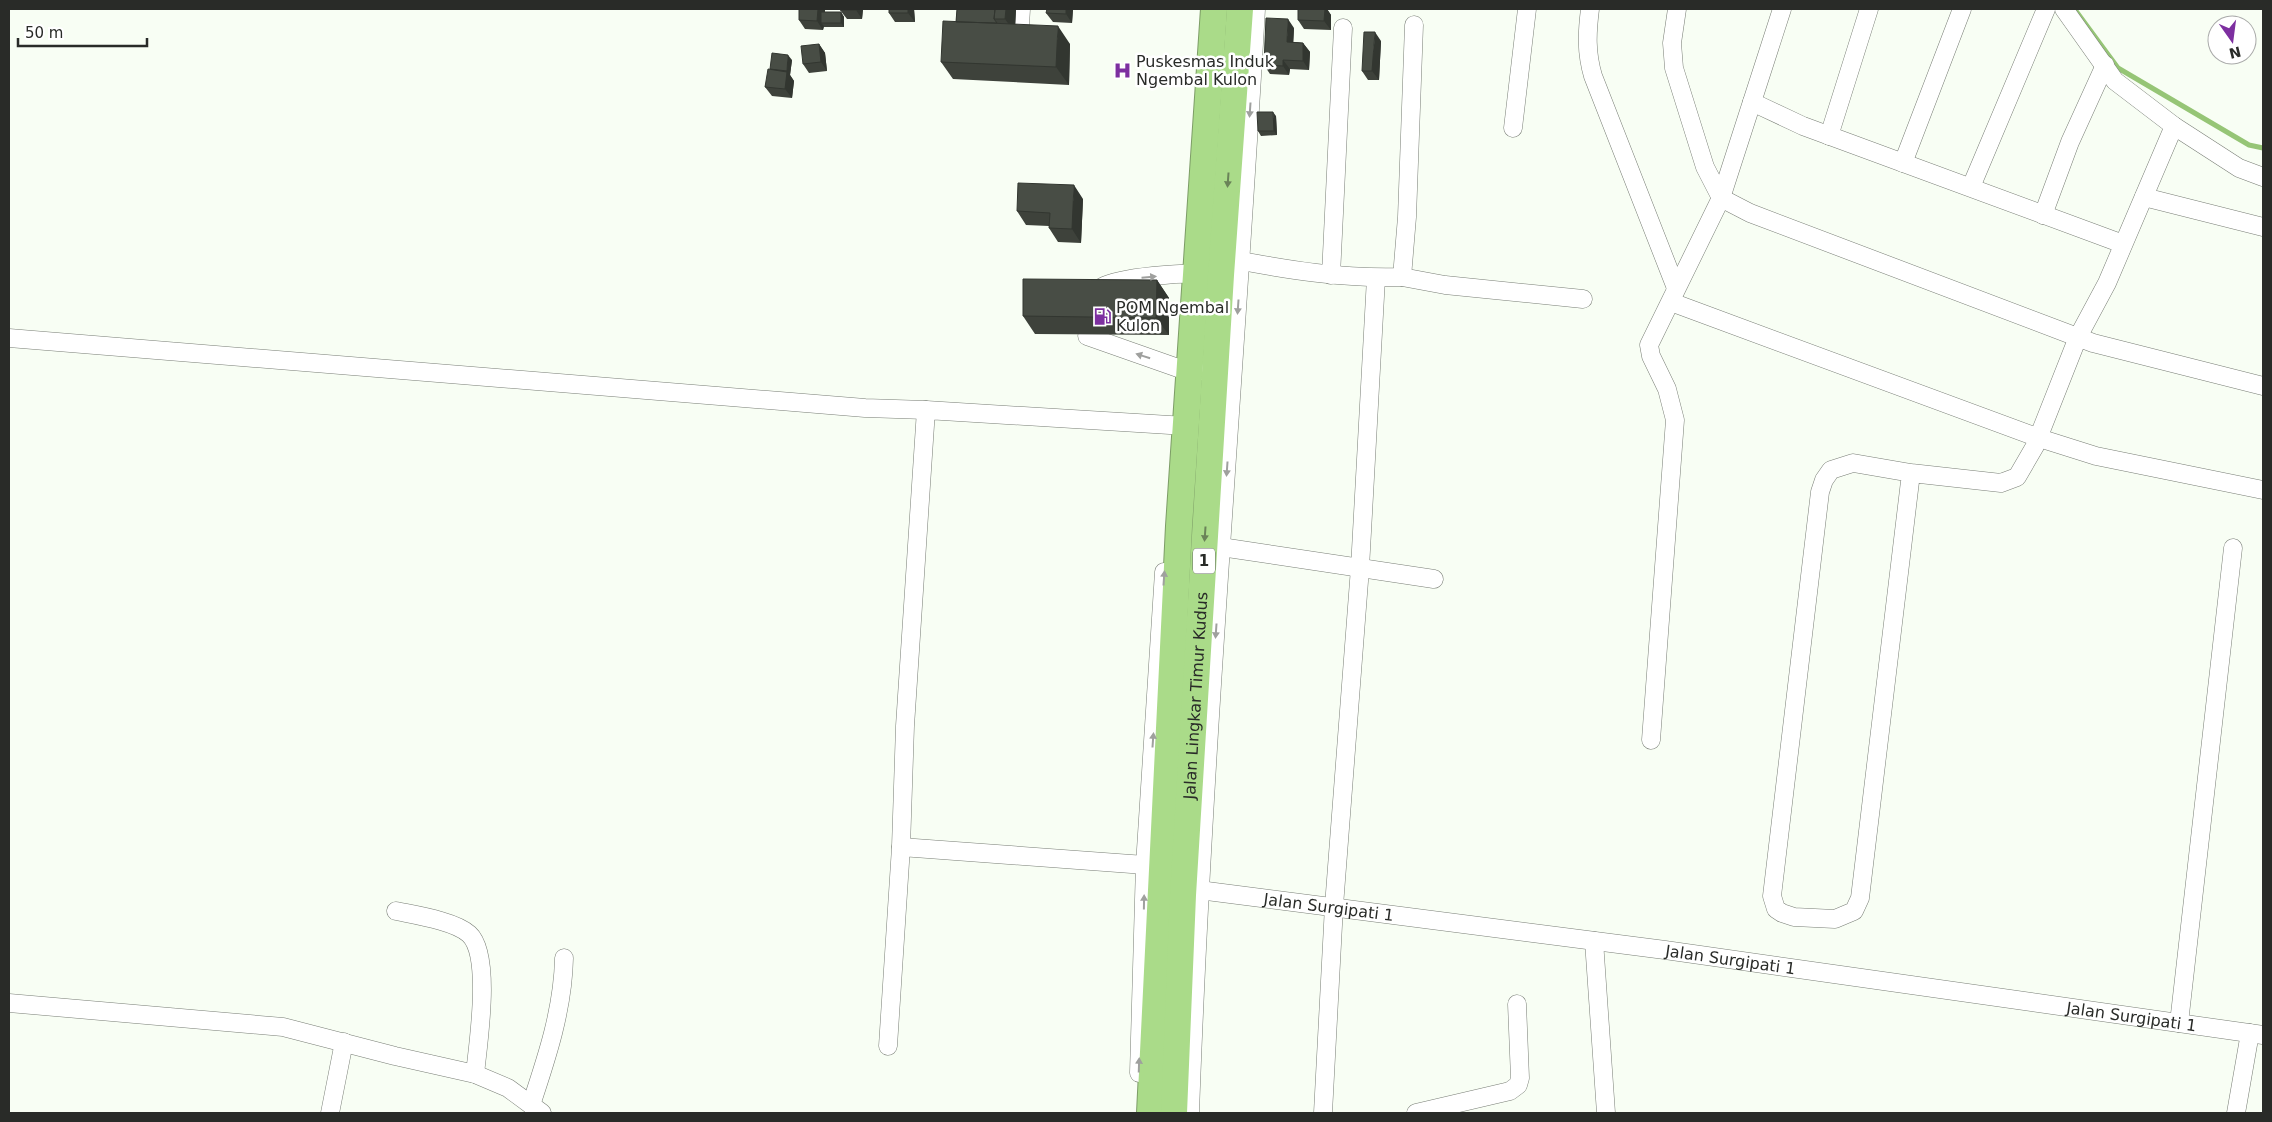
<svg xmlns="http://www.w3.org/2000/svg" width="2272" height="1122" viewBox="0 0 2272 1122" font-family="'DejaVu Sans',sans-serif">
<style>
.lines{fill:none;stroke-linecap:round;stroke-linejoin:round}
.stream{stroke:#96c576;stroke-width:5}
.minor-casing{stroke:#797e76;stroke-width:19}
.highway-casing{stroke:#7d9d67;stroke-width:28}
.minor{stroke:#fff;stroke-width:18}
.highway{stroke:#aadb89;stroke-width:26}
.wall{fill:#3e423b}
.shaded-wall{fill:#323630}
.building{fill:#484d45;stroke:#323630}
.oneway{fill:#9fa09e}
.oneway2{fill:#6a8358}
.labels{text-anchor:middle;stroke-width:5;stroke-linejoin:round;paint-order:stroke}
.shield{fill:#fff;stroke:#696b68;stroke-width:1}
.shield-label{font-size:15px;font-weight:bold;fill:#292b28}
.poi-label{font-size:16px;fill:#292b28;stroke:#fff;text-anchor:start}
.street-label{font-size:16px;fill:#292b28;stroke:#fff}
</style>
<rect width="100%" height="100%" fill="#f8fef4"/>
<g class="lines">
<path class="stream" d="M 2076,11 L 2118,68 L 2249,145 L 2263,148"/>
<defs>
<g id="minor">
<path d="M 1590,9 C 1587,33 1586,52 1593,76 L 1676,288"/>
<path d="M 1677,9 L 1672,43 L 1674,68 L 1705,167 L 1721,198 L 1750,213 L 2093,343 L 2263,386"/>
<path d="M 2064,9 L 2115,81 L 2174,126 L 2239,168 L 2263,177"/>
<path d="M 1020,25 L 1021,9"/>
<path d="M 1752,102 L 1803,126 L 2123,244"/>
<path d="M 1513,128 L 1527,9"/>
<path d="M 1829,136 L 1869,9"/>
<path d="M 1903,163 L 1962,9"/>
<path d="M 1971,187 L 2046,9"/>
<path d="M 2144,197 L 2263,227"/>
<path d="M 2043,215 L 2070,142 L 2105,65"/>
<path d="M 1231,259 C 1288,270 1344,279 1402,277 L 1407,217 L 1414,25"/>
<path d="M 1331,275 L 1343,28"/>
<path d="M 1402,277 L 1445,285 L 1583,299"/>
<path d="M 1102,287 C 1120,277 1185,272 1207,274"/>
<path d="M 1671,302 L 2039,438 L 2096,456 L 2263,490"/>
<path d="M 1087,336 L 1178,368 L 1201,371"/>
<path d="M 9,338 L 865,408 L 926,410"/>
<path d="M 1911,473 L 1860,898 L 1854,911 L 1835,919 L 1794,917 L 1782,913 L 1776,909 L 1772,896 L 1820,492 L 1824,480 L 1831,470 L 1853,463 L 1911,473 L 2001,483 L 2017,477 L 2035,446 L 2078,337 L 2107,283 L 2174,126"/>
<path d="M 1221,547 L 1434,579"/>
<path d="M 1651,740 L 1675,420 L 1667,389 L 1651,356 L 1649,345 L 1721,198 L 1782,9"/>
<path d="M 901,847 L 905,726 L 926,410 L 1186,426"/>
<path id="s1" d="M 1199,890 L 1665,950 L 2263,1035"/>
<path d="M 396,911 C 415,915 455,921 469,934 C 492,955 478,1044 475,1074"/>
<path d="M 1594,941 L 1606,1113"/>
<path d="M 9,1003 L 283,1027 L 395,1056 L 475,1074 L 508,1088 L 542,1113"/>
<path d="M 2179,1023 L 2233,548"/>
<path d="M 888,1046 L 901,847 L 1145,865"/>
<path d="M 1139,1073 L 1145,865 L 1164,572"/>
<path d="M 531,1105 C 547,1057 563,1009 564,958"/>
<path d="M 330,1113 L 344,1042"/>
<path d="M 1190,1113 C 1203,745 1235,377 1256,9"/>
<path d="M 1323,1113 L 1334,906 L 1360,568 L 1376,278"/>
<path d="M 1416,1113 L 1510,1091 L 1518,1085 L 1520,1078 L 1517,1004"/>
<path d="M 2236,1113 L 2250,1033"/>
</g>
<g id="highway">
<path d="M 1150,1113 L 1179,526 L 1214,9"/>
<path id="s2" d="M 1174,1113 L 1183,895 L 1221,275 L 1240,9"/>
</g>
</defs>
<use href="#minor" class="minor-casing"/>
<use href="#highway" class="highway-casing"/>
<use href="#minor" class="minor"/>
<use href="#highway" class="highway"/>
</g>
<path class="wall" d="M 799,9 L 825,9 L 825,12 L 841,12 L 844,17 L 844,27 L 824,27 L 824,26 L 823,30 L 805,29 L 799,20 Z
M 840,9 L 863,9 L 862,19 L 847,19 L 840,10 Z
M 914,9 L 915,22 L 895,22 L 889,13 Z
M 957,9 L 1016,9 L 1015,24 L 1070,44 L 1069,85 L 953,79 L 941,62 L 956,22 Z
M 1073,9 L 1072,23 L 1053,22 L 1046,13 Z
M 1298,9 L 1327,9 L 1331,15 L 1331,30 L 1304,29 L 1298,20 Z
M 1294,28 L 1293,42 L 1303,43 L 1310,52 L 1309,70 L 1290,69 L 1289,75 L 1270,74 L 1264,65 Z
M 1381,41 L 1379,80 L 1368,80 L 1362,71 Z
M 819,44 L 825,53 L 827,71 L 809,73 L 803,64 Z
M 792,60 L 790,75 L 794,81 L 792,98 L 772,96 L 765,87 L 770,70 Z
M 1276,116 L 1277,135 L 1261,136 L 1258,131 Z
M 1083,199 L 1081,243 L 1058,242 L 1049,228 L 1049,226 L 1026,225 L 1017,211 Z
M 1157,280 L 1169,298 L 1169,335 L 1035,334 L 1023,316 Z"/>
<path class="shaded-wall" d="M 818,9 L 825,9 L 824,23 L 821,23 L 824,26 L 823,30 L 817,21 Z
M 856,9 L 863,9 L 862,19 L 856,10 Z
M 908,9 L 914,9 L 915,22 L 908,13 Z
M 1006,9 L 1016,9 L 1015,33 L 1005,19 Z
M 1066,9 L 1073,9 L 1072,23 L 1066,14 Z
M 1325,9 L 1327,9 L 1331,15 L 1331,30 L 1324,21 Z
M 841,12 L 844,17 L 844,27 L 841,23 Z
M 1288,19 L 1294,28 L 1293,51 L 1287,42 Z
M 1058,26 L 1070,44 L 1069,85 L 1056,67 Z
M 1375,32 L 1381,41 L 1379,80 L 1372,71 Z
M 1303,43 L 1310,52 L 1309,70 L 1303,61 Z
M 819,44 L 825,53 L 827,71 L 821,62 Z
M 788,55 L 792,60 L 790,75 L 794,81 L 792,98 L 785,89 Z
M 1283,60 L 1290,69 L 1289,75 L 1283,66 Z
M 1273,112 L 1276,116 L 1277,135 L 1274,131 Z
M 1074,185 L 1083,199 L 1081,243 L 1072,229 Z
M 1157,280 L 1169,298 L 1169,335 L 1156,318 Z"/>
<path class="building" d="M 799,9 L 818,9 L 817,21 L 799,20 Z
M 840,9 L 856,9 L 856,10 L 840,10 Z
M 889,9 L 908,9 L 908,13 L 889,13 Z
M 957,9 L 995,9 L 994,19 L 997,23 L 956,22 Z
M 995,9 L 1006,9 L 1005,19 L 994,19 Z
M 1047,9 L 1066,9 L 1066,14 L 1046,13 Z
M 1298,9 L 1325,9 L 1324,21 L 1298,20 Z
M 821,12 L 841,12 L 841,23 L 821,23 Z
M 1266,18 L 1288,19 L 1287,42 L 1303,43 L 1303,61 L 1283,60 L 1283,66 L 1264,65 Z
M 943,21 L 1058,26 L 1056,67 L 941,62 Z
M 1364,32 L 1375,32 L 1372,71 L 1362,71 Z
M 819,44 L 821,62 L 803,64 L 801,46 Z
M 772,53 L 788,55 L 787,71 L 770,69 Z
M 768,69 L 787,72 L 785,89 L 765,87 Z
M 1257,112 L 1273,112 L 1274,131 L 1258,131 Z
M 1018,183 L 1074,185 L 1072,229 L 1049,228 L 1050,213 L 1017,211 Z
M 1023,279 L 1157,280 L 1156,318 L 1023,316 Z"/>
<defs><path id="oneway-solid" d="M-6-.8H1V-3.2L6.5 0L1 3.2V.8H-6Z" transform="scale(1.25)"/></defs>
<g class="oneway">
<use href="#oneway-solid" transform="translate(1250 110) rotate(94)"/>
<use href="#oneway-solid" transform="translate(1149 277) rotate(-5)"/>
<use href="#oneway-solid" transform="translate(1238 307) rotate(94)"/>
<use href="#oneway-solid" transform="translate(1143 356) rotate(-162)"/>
<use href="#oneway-solid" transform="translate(1227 469) rotate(94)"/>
<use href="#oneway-solid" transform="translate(1164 578) rotate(-86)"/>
<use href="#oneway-solid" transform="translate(1216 631) rotate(94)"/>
<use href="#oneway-solid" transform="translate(1153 740) rotate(-86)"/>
<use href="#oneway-solid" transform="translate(1144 902) rotate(-89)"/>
<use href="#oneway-solid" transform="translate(1139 1065) rotate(-88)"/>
</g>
<g class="oneway2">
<use href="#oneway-solid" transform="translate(1228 180) rotate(94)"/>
<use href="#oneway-solid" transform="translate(1205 534) rotate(94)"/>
</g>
<defs>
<symbol id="hospital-bare" viewBox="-9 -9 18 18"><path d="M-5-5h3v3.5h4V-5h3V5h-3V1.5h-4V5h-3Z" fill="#7d2fa0" stroke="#fff" stroke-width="2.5" paint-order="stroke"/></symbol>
<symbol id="fuel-bare" viewBox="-9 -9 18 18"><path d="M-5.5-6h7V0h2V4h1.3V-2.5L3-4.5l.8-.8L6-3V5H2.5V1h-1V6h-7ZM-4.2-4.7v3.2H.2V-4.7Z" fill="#7d2fa0" stroke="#fff" stroke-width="2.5" paint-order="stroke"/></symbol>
</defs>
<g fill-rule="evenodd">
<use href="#hospital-bare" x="1110" y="58" width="25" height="25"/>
<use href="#fuel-bare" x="1090" y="304" width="25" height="25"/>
</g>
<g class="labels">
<rect class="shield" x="1193" y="548.5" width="22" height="25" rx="4"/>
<g class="shield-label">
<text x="1204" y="566">1</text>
</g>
<g class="poi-label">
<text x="1136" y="67">Puskesmas Induk<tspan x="1136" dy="18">Ngembal Kulon</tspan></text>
<text x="1116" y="313">POM Ngembal<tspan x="1116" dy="18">Kulon</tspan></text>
</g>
<g class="street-label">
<text dy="6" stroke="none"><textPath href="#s2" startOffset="418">Jalan Lingkar Timur Kudus</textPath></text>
<text dy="6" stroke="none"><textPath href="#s1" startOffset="131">Jalan Surgipati 1</textPath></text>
<text dy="6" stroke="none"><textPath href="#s1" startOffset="536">Jalan Surgipati 1</textPath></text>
<text dy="6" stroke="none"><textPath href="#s1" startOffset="941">Jalan Surgipati 1</textPath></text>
</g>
</g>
<rect width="2272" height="1122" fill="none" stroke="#292b28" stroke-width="20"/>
<g transform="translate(2232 40) rotate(166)"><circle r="24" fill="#ffffff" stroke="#a9aaa9"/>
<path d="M0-4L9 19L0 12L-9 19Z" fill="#7d2fa0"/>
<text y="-8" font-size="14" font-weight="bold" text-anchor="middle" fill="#292b28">N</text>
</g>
<path d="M18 38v8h129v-8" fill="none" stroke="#292b28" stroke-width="2.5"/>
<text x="25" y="38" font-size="15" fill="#292b28" stroke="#ffffff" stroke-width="4" paint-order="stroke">50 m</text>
</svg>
